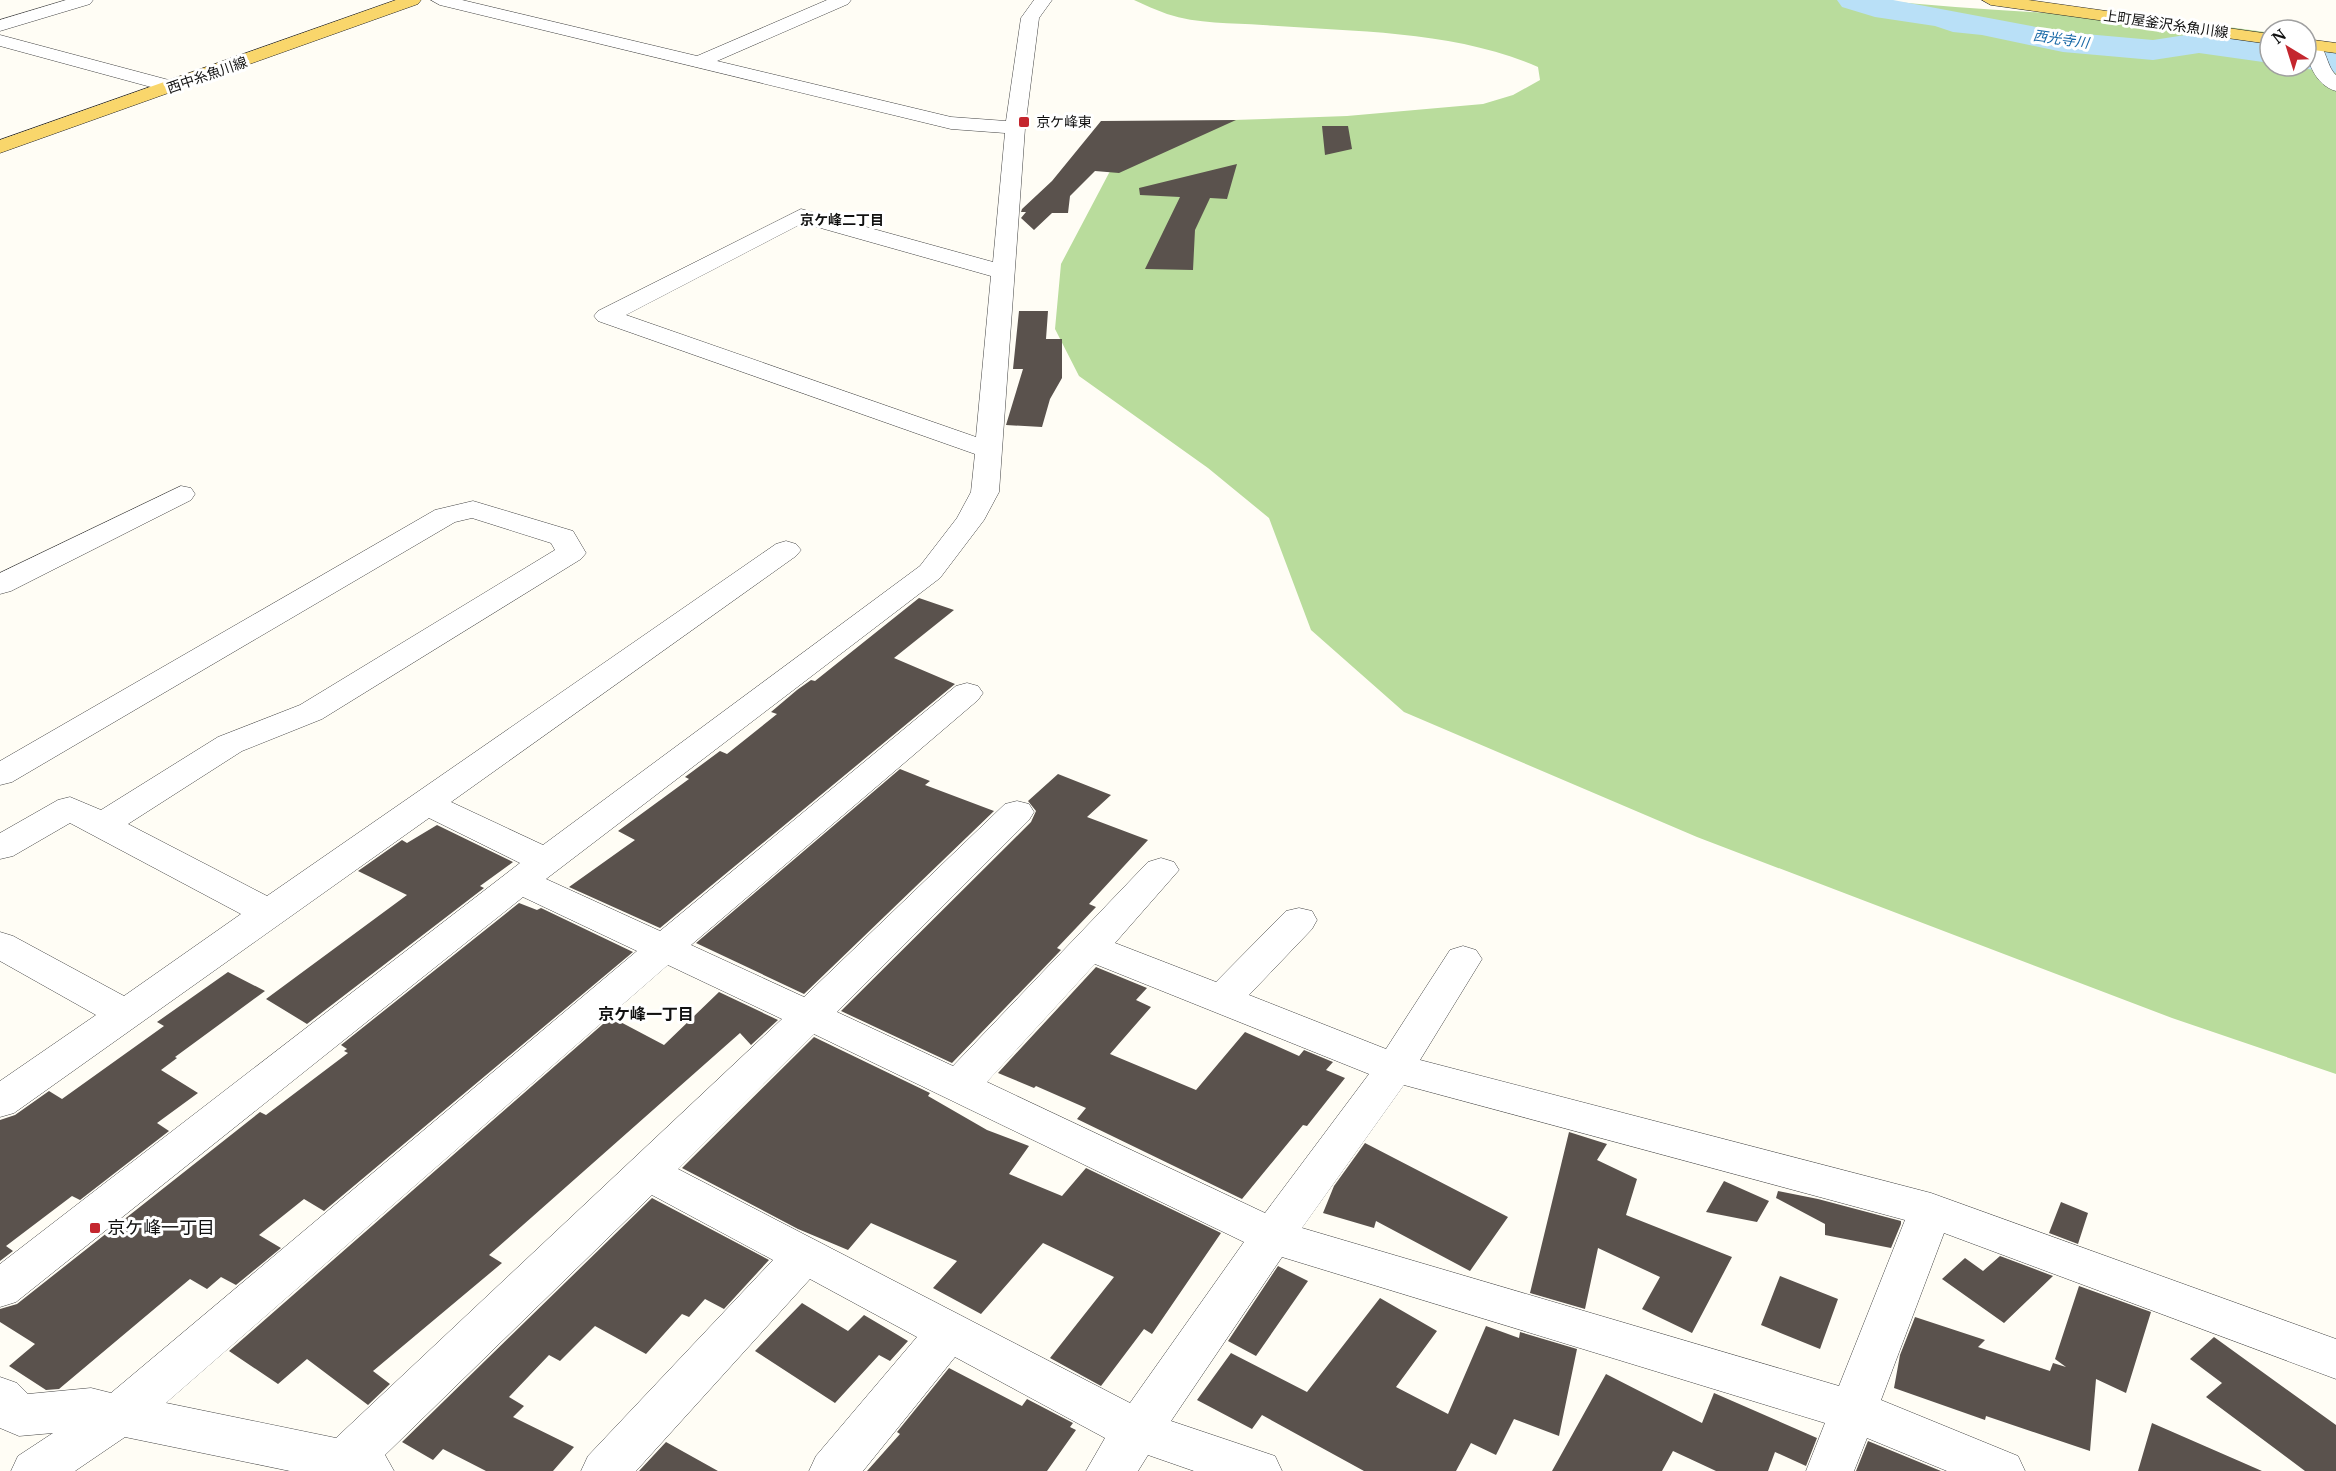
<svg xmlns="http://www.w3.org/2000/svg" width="2336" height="1471" viewBox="0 0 2336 1471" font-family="'Noto Serif','Noto Sans JP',serif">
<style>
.forest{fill:#b9dc9c}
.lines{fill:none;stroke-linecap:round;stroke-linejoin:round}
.river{fill:#b9e0f7;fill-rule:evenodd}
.building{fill:#5a524d}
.minor-casing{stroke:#444;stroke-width:1}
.major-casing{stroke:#222;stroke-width:1}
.minor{fill:#fff;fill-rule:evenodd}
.major{fill:#f9d66b;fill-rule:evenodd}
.poi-dot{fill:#c4262e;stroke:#fff;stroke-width:2}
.labels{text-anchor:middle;stroke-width:6;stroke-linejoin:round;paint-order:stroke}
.far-street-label{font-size:14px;fill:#111;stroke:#fff}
.far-water-label{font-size:14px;font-style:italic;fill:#1768a6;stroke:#fff}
.far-poi-label{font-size:14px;fill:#111;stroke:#fff;text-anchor:start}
.far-neighbourhood-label{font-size:14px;font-weight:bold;fill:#111;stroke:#fff}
.neighbourhood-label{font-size:16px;font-weight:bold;fill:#111;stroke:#fff}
.near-poi-label{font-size:18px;fill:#111;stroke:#fff;text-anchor:start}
</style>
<rect width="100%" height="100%" fill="#fffdf5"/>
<path class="forest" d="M 1134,0 L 1877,0 C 2006,14 2136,14 2265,32 L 2270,33 L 2270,66 L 2306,66 L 2306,40 L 2336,46 L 2336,1074 L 2172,1018 L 1697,837 L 1404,712 L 1311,630 L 1269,518 L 1208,468 L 1079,376 L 1055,329 L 1061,264 L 1109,173 L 1126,149 L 1234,120 L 1347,116 L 1483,104 L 1513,95 L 1540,80 L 1538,67 C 1453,30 1354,32 1263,25 C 1232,23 1197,24 1167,14 C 1156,10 1145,5 1134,0 Z"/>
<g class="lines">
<path class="river" d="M 1837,0 L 1893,0 L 2063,32 L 2153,40 L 2199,33 L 2270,43 L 2270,63 L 2199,53 L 2153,60 L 2063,52 L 1982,35 L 1953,32 L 1935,26 L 1875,17 L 1842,7 Z
M 2306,50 L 2336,53 L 2336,73 L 2294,67 L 2306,66 Z"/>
</g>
<path class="building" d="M 1236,120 L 1119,173 L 1095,171 L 1070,196 L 1068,213 L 1052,213 L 1034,230 L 1021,218 L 1026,212 L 1021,212 L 1022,209 L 1052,181 L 1101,121 Z
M 1322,126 L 1348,126 L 1352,149 L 1325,155 Z
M 1237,164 L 1227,199 L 1210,198 L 1195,230 L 1193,270 L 1145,269 L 1180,197 L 1140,195 L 1139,188 Z
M 1019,311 L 1048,311 L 1046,339 L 1062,339 L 1062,378 L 1050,399 L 1042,427 L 1006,425 L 1023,369 L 1013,369 Z
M 919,598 L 954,610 L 894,658 L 955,684 L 660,928 L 569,887 L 635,840 L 618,831 L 689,779 L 685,777 L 720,751 L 727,754 L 777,714 L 771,712 L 797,690 L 811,680 L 815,681 Z
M 900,769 L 930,781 L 925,785 L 994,811 L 804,994 L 696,943 Z
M 1058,774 L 1111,795 L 1087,817 L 1148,840 L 1089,904 L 1096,907 L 1057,948 L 1061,950 L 952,1063 L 841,1011 L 1031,822 L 1036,811 L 1028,801 Z
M 437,825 L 513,862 L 480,886 L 484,888 L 307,1024 L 266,999 L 407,895 L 358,871 L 402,840 L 407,843 Z
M 519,903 L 537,910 L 541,908 L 633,952 L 324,1211 L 304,1199 L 259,1235 L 281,1248 L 236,1285 L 221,1277 L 207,1289 L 190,1279 L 59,1389 L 46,1390 L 9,1366 L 35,1344 L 0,1322 L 0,1309 L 17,1304 L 260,1112 L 266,1115 L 348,1053 L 344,1051 L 347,1049 L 341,1045 Z
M 1096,967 L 1147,988 L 1136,1000 L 1151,1007 L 1110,1054 L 1196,1090 L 1245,1032 L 1299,1056 L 1304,1050 L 1333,1062 L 1326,1070 L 1345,1078 L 1307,1126 L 1303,1125 L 1242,1199 L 1077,1119 L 1086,1108 L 1036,1086 L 1034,1088 L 998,1073 Z
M 228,972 L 265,991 L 175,1057 L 177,1058 L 161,1070 L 198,1093 L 157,1123 L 169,1131 L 80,1200 L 72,1196 L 6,1246 L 13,1251 L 0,1261 L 0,1120 L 15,1115 L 49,1091 L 62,1099 L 164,1026 L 157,1022 Z
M 719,992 L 778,1020 L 751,1045 L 740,1033 L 489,1255 L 502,1263 L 373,1371 L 390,1384 L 368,1405 L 307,1359 L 278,1384 L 229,1351 L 611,1017 L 664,1045 Z
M 814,1037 L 930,1093 L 928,1096 L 987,1130 L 1029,1146 L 1009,1174 L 1062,1196 L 1086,1168 L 1221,1233 L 1152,1334 L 1144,1329 L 1101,1386 L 1050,1358 L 1114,1277 L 1043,1243 L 981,1314 L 933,1288 L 957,1261 L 871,1223 L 848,1250 L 798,1229 L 682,1168 Z
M 1569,1132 L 1607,1144 L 1597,1160 L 1637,1179 L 1626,1215 L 1732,1257 L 1692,1333 L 1642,1309 L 1660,1277 L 1598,1248 L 1585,1309 L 1530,1293 Z
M 1365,1143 L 1508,1217 L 1470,1271 L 1376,1221 L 1374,1228 L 1323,1213 L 1334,1186 Z
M 1724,1181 L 1769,1201 L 1757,1222 L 1706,1212 Z
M 1778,1191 L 1818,1199 L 1901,1221 L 1901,1224 L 1891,1248 L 1825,1235 L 1825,1224 L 1776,1198 Z
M 652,1198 L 769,1260 L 724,1309 L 705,1299 L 689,1317 L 682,1314 L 646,1354 L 595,1326 L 560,1361 L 549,1355 L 509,1397 L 524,1406 L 513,1417 L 574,1447 L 553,1471 L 486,1471 L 443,1449 L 433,1460 L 402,1442 Z
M 2061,1202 L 2088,1213 L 2078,1244 L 2049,1233 Z
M 2000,1256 L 2053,1276 L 2004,1323 L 1942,1279 L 1965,1258 L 1983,1271 Z
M 1278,1266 L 1308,1281 L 1256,1356 L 1228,1341 Z
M 1780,1276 L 1838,1299 L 1820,1349 L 1761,1325 Z
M 2079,1286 L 2151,1312 L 2126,1393 L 2096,1379 L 2090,1451 L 1986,1416 L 1985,1420 L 1894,1388 L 1900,1355 L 1915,1317 L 1985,1340 L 1978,1347 L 2050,1371 L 2053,1363 L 2066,1367 L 2055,1359 Z
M 1380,1298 L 1437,1331 L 1396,1387 L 1448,1414 L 1486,1326 L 1519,1338 L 1520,1332 L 1577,1349 L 1559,1436 L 1514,1419 L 1496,1455 L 1471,1443 L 1456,1471 L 1364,1471 L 1262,1415 L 1252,1429 L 1197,1400 L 1231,1353 L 1307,1392 Z
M 802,1303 L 848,1331 L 864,1315 L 908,1341 L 890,1361 L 879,1355 L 835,1403 L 755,1351 Z
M 2214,1337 L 2336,1425 L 2336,1471 L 2305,1471 L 2206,1397 L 2222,1383 L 2190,1359 Z
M 949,1368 L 1022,1406 L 1027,1399 L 1073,1423 L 1070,1427 L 1076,1430 L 1047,1471 L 867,1471 L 900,1434 L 897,1432 Z
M 1606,1374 L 1702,1423 L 1714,1393 L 1817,1438 L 1806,1466 L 1775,1452 L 1768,1471 L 1716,1471 L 1673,1451 L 1662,1471 L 1552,1471 Z
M 2152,1423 L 2262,1471 L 2138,1471 Z
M 1868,1441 L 1941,1471 L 1856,1471 Z
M 666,1442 L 718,1471 L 639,1471 Z"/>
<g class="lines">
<defs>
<path id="minor" d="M 66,0 L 93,0 L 90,4 L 0,31 L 0,20 Z
M 431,0 L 462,0 L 697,56 L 827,0 L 851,0 L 848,4 L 717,61 L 951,117 L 1006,121 L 1021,18 L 1034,0 L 1052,0 L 1039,18 L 1025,128 L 999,492 L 984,520 L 940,578 L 546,879 L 660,931 L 956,686 L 967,683 L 978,686 L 983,693 L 978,700 L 691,945 L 804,997 L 1005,804 L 1017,801 L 1029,804 L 1034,812 L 1029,820 L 837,1012 L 953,1066 L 1148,862 L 1161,858 L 1174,862 L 1179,870 L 1115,943 L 1216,982 L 1286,911 L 1299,908 L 1312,911 L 1317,920 L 1312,929 L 1249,995 L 1386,1049 L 1450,950 L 1463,946 L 1476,950 L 1482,959 L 1420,1060 L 1931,1193 L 2336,1339 L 2336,1379 L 1944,1233 L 1881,1400 L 2018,1456 L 2025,1471 L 1947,1471 L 1867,1438 L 1854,1471 L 1806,1471 L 1825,1423 L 1282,1257 L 1171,1421 L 1275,1456 L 1282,1471 L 1194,1471 L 1148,1455 L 1138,1471 L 1086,1471 L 1105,1438 L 955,1357 L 863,1471 L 809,1471 L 816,1456 L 917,1337 L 810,1279 L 636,1471 L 581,1471 L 588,1456 L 773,1260 L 652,1195 L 385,1455 L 394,1471 L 290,1471 L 125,1437 L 75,1471 L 11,1471 L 18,1456 L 53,1433 L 19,1436 L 0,1428 L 0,1377 L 17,1383 L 28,1394 L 91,1388 L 111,1393 L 637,951 L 523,897 L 16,1302 L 0,1307 L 0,1264 L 520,863 L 429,818 L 14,1113 L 0,1117 L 0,1081 L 96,1015 L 0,961 L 0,932 L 13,936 L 124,996 L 241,914 L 70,823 L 13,856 L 0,859 L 0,833 L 58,800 L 70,797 L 101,810 L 218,737 L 300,705 L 555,550 L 551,543 L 472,518 L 455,522 L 12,782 L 0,785 L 0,761 L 435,510 L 473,501 L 573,531 L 586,553 L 581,559 L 322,719 L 242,751 L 128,824 L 267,896 L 776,544 L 786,541 L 796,544 L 801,550 L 796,556 L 451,802 L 543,845 L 920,566 L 957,518 L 971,492 L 975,454 L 598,321 L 594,316 L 598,311 L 801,209 L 993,262 L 1005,133 L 951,129 L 440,5 ZM 803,223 L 991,276 L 976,437 L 626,315 ZM 1095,964 L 1369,1074 L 1265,1213 L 987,1082 ZM 668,965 L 782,1019 L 336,1438 L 166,1403 ZM 814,1034 L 1244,1242 L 1130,1403 L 678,1169 ZM 1404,1085 L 1905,1220 L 1839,1386 L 1302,1228 Z
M 0,35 L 180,83 L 183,87 L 173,93 L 0,46 Z
M 2312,40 C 2327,43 2325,65 2336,75 L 2336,91 C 2315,85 2306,61 2306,41 Z
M 181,486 L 191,488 L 195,494 L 191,500 L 11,591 L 0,594 L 0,573 Z"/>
<path id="major" d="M 396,0 L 421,0 L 418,4 L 0,153 L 0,140 Z
M 1982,0 L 2028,0 L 2270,34 L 2270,44 L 1991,5 Z
M 2306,39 L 2336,43 L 2336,53 L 2306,49 Z"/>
</defs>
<use href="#minor" class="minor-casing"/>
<use href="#major" class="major-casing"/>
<use href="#minor" class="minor"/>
<use href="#major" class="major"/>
</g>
<g class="poi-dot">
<rect x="1018" y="116" width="12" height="12" rx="3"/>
<rect x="89" y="1222" width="12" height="12" rx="3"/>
</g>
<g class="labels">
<g class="far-street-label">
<text transform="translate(2166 24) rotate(8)" y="5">上町屋釜沢糸魚川線</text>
<text transform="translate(207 75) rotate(-19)" y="5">西中糸魚川線</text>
</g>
<g class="far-water-label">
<text transform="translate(2061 39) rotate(8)" y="5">西光寺川</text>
</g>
<g class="far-poi-label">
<text x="1036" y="127">京ケ峰東</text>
</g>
<g class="far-neighbourhood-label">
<text x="842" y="225">京ケ峰二丁目</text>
</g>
<g class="neighbourhood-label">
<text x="646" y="1020">京ケ峰一丁目</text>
</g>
<g class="near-poi-label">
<text x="107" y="1234">京ケ峰一丁目</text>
</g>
</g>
<g transform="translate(2288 48) rotate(322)"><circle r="28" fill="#ffffff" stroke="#a0a0a0" stroke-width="1.5"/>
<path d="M0-4.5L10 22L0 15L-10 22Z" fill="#c4262e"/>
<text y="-9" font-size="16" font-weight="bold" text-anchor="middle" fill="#111111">N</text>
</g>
</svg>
